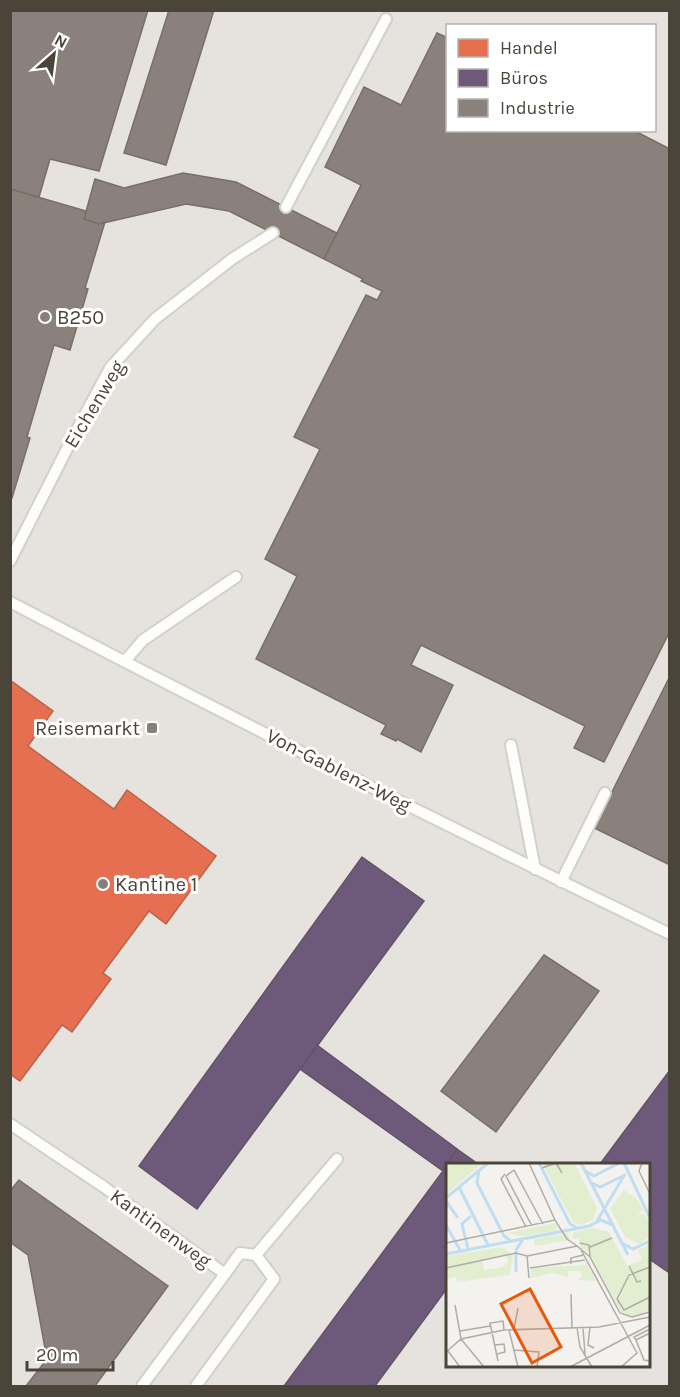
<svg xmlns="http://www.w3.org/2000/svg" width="680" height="1397" viewBox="0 0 680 1397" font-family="Karla,sans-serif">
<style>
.industrial{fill:#e6e2de;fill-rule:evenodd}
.parking{fill:#e6e3df}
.shops{fill:#e76f51;stroke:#b8624a;stroke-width:1.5}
.offices{fill:#6d597a;stroke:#635366;stroke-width:1.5}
.industry{fill:#8a817c;stroke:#776f68;stroke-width:1.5}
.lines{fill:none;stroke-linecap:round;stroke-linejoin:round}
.lane-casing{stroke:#d2d0cb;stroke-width:14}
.lane{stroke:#fdfdfc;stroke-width:10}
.poi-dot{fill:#868178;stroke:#fff;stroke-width:2}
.labels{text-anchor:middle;stroke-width:6;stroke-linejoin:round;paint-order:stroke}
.poi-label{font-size:20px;fill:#4b4439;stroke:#fff;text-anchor:start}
.street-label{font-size:20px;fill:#4b4439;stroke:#fff}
.inset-river{fill:none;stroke:#c0ddf1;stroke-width:3}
.inset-road{fill:none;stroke:#b0aca6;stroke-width:1.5}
.view{fill:#e8590c;fill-opacity:0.15;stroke:#e8590c;stroke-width:3}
.inset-edge{fill:none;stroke:#4b4439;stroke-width:3}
</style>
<rect width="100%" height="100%" fill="#f4f2ee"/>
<path class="industrial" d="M 11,11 L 669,11 L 669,1386 L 11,1386 ZM 448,26 L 654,26 L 654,130 L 448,130 ZM 448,1164 L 648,1164 L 648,1366 L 448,1366 Z"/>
<path class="parking" d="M 448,899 L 472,917 L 482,907 L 491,916 L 544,955 L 441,1091 L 429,1090 L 350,1032 Z
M 486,1366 L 627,1366 L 656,1386 L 471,1386 Z"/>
<path class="shops" d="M 10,680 L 53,711 L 28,746 L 114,809 L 127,790 L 216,856 L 166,924 L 149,911 L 103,973 L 111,979 L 72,1032 L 62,1025 L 20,1081 L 10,1074 Z"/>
<path class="offices" d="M 362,857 L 424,901 L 197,1209 L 139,1166 Z
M 317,1045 L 457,1149 L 443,1171 L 300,1069 Z
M 670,1070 L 670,1271 L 668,1272 L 648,1258 L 648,1164 L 600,1164 Z
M 457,1149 L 478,1164 L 448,1164 L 448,1287 L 375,1386 L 284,1386 L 443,1171 Z"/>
<path class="industry" d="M 10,10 L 148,10 L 99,171 L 50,159 L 39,197 L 10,189 Z
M 169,10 L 214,10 L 166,165 L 124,153 Z
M 437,33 L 448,38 L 448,130 L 633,130 L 670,149 L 670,631 L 604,762 L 574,748 L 585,726 L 421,645 L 411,665 L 453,685 L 421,752 L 397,739 L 396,741 L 381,734 L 386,725 L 256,659 L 297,576 L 265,559 L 320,449 L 294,437 L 366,295 L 377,300 L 382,291 L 361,281 L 363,279 L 324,259 L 361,185 L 325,167 L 364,87 L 401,105 Z
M 183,173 L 236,182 L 337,233 L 324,259 L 229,211 L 186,204 L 99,224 L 84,219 L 95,179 L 124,188 Z
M 10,189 L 86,211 L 84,219 L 99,224 L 105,222 L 85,288 L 88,289 L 70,350 L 54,345 L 27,437 L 30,438 L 12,498 L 10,498 Z
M 670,676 L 670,865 L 594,828 Z
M 544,955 L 599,991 L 496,1132 L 441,1091 Z
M 19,1180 L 168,1286 L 95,1386 L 26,1386 L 47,1359 L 28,1255 L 10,1242 L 10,1191 Z"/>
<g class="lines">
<defs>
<path id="lane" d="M 286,207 L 386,19
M 10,561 L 73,437 L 110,368 L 155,319 L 232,259 L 273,233
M 10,602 C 228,716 448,827 670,934
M 125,661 L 143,640 L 236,577
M 511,745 L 535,869
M 561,882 L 605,793
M 10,1124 L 104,1187 L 225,1274 L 142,1386
M 256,1255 L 337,1159
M 196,1386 L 274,1279 L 256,1255 L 240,1253 L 225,1274"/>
</defs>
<use href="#lane" class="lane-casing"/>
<use href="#lane" class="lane"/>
</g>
<g class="poi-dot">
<circle cx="45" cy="317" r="6"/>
<rect x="146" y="722" width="12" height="12" rx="3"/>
<circle cx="103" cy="884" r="6"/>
</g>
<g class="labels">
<g class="poi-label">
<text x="57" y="324">B250</text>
<text x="140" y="735" text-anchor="end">Reisemarkt</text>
<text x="115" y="891">Kantine 1</text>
</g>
<g class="street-label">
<text transform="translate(94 404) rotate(-59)" y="7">Eichenweg</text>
<text transform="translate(339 770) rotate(27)" y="7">Von-Gablenz-Weg</text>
<text transform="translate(161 1228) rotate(36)" y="7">Kantinenweg</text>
</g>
</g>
<g transform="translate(446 1163)">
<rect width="204" height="204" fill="#f4f2ee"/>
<path d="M 0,0 L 37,0 L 0,31 ZM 96,0 L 128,0 L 151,45 L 147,57 L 135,62 L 127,59 ZM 178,27 L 190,35 L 197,47 L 190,52 L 198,50 L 204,61 L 204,73 L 194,81 L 179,74 L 164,45 ZM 110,60 L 112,64 L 108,68 L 76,73 L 61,70 ZM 147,65 L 163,69 L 181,103 L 196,97 L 192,87 L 204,81 L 204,148 L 186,153 L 175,149 L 143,90 L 134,84 L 133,76 L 127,75 L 127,69 ZM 122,70 L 124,77 L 88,83 L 88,76 ZM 56,84 L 67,92 L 64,112 L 11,119 L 10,114 L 0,116 L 0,93 ZM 60,92 L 62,99 L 57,104 L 38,107 L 36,97 ZM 139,98 L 141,100 L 150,118 L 131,117 L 135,115 L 135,108 L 123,108 L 122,114 L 107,110 L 84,115 L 86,105 L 139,102 Z" fill="#e1eecf" fill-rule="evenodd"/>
<path class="inset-river" d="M 93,0 L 124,61 L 132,65M 135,0 L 182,92M 178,0 L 204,55M 33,7 L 31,20 L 58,73 L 64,77M 138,7 L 148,13 L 173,0M 144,19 L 154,24 L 177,13M 13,24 L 42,82M 0,35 L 42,0M 0,38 L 12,55M 151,58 L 179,11M 0,62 L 14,87M 176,80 L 187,86 L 204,78M 22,86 L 16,61 L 25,53M 0,91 L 143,63 L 155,57 L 167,62M 70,109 L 70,87 L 77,76"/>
<path class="inset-road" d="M 83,0 L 109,57M 196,0 L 193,8 L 204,31M 96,5 L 110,0 L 116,10M 59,11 L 55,16 L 80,64M 86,63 L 60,13 L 68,7 L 97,61M 0,80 L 109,57 L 121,76 L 131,83M 134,80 L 143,82 L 144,94M 144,84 L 166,75M 134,85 L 191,190 L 175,204M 81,93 L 131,83 L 144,94 L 174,150 L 186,154 L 204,149M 125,101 L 125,95 L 137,92M 183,103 L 191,119 L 195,118M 0,105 L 70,90 L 81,93 L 83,115M 84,105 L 139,97M 125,131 L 126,165M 171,136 L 183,112 L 204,104M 171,136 L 178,147 L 204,134M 9,142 L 15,176 L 38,204M 144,164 L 142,182 L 148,185M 153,164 L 204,154M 131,165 L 134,184 L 146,204M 137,165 L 139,191M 68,166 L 72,145M 204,166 L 188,174 L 190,177 L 204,170M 63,167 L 72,204M 14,168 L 44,163M 190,177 L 198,197 L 204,198M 49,182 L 58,181 L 59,189 L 51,191M 68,187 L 93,189 L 91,204M 2,188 L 14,204M 0,189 L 15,176 L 58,167 L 154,164M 52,198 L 44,160 L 57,158 L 58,167M 124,204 L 204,162"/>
<path class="view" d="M 84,126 L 115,184 L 86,200 L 55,141 Z"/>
<rect width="204" height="204" class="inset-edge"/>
</g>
<rect width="680" height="1397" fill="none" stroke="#4b4439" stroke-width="24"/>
<rect x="446" y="24" width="210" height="108" fill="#ffffff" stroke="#b7b4b0" stroke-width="1.5"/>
<rect x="458" y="39" width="30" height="18" fill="#e76f51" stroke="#b7b4b0" stroke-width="1.5"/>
<text x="500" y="54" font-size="18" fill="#4b4439">Handel</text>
<rect x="458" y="69" width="30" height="18" fill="#6d597a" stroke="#b7b4b0" stroke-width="1.5"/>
<text x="500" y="84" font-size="18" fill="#4b4439">Büros</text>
<rect x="458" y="99" width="30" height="18" fill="#8a817c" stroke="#b7b4b0" stroke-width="1.5"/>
<text x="500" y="114" font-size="18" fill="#4b4439">Industrie</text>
<g transform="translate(54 54) rotate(28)" stroke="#ffffff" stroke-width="4.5" paint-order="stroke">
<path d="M0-4.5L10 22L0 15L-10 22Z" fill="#4b4439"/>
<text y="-9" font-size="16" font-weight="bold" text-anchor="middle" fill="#4b4439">N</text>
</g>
<path d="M27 1361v9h86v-9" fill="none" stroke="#4b4439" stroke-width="3"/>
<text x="36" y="1361" font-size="18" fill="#4b4439" stroke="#ffffff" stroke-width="4.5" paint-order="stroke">20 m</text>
</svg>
